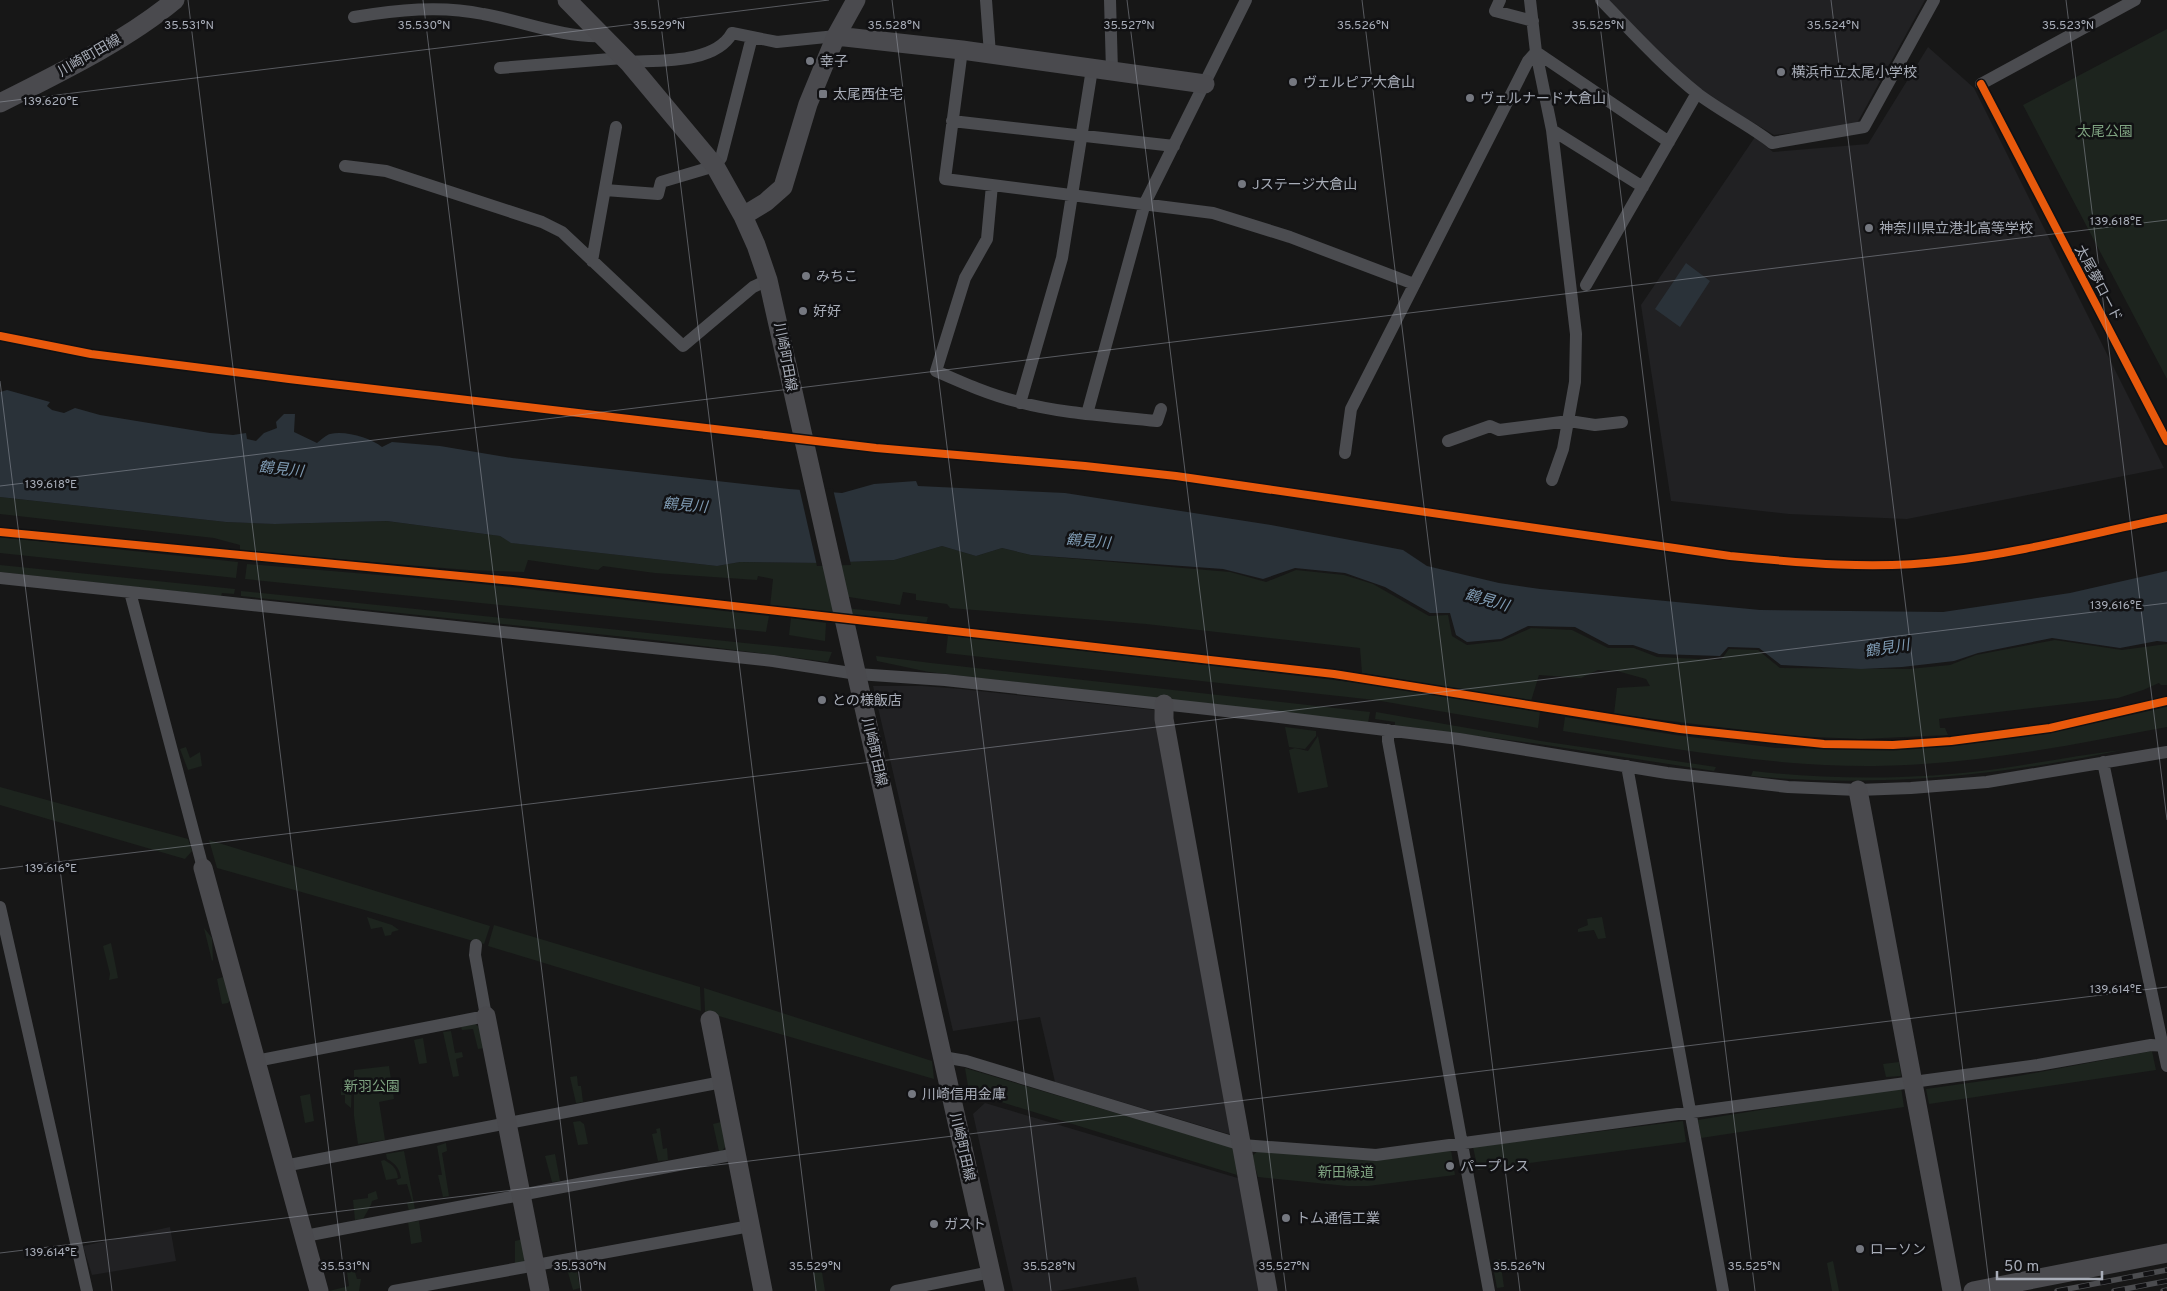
<svg xmlns="http://www.w3.org/2000/svg" width="2167" height="1291" viewBox="0 0 2167 1291" font-family="Overpass,'Noto Sans JP',sans-serif">
<style>
.built{fill:#212123}
.green{fill:#1d241e}
.water{fill:#2a3239}
.pier{fill:#171717}
.lines{fill:none;stroke-linecap:round;stroke-linejoin:round}
.street{stroke:#4b4c50;stroke-width:12}
.secondary{stroke:#4a4a4e;stroke-width:19}
.rail-casing{stroke:#4b4c4f;stroke-width:5.5}
.rail{stroke:#111113;stroke-width:4;stroke-dasharray:11;stroke-linecap:butt}
.cycleway-casing{stroke:#111113;stroke-width:11}
.cycleway{stroke:#e8590c;stroke-width:8}
.ticks{fill:none;stroke:#a8adb8;stroke-width:1;stroke-opacity:0.45}
.poi-dot{fill:#757880;stroke:#111113;stroke-width:2}
.labels{text-anchor:middle;stroke-width:5;stroke-linejoin:round;paint-order:stroke}
.street-label{font-size:14px;fill:#a8adb8;stroke:#111113}
.poi-label{font-size:14px;fill:#a8adb8;stroke:#111113;text-anchor:start}
.park-label{font-size:14px;fill:#7fa381;stroke:#111113}
.water-label{font-size:15px;font-style:italic;fill:#7f9bb3;stroke:#111113}
.ticks-label{font-size:12px;text-anchor:middle;fill:#a8adb8;stroke:#111113;stroke-width:5;stroke-linejoin:round;paint-order:stroke}
</style>
<rect width="100%" height="100%" fill="#171717"/>
<path class="built" d="M 1609,0 L 1925,0 L 1856,125 L 1774,135 L 1690,85 Z
M 1928,47 L 1974,88 L 2164,468 L 1907,519 L 1789,514 L 1671,501 L 1641,305 L 1755,137 L 1773,152 L 1868,144 Z
M 873,686 L 923,686 L 961,689 L 1154,710 L 1232,1135 L 1055,1082 L 1040,1017 L 953,1031 Z
M 985,1103 L 1241,1179 L 1260,1291 L 1139,1291 L 1136,1277 L 1057,1291 L 1013,1291 L 973,1114 Z
M 170,1227 L 176,1261 L 92,1275 L 83,1246 Z"/>
<path class="green" d="M 2167,29 L 2167,379 L 2023,105 Z
M 0,497 L 226,522 L 275,524 L 387,521 L 500,536 L 512,543 L 717,566 L 740,562 L 823,563 L 894,560 L 942,546 L 976,556 L 1002,548 L 1031,555 L 1230,572 L 1266,582 L 1296,570 L 1344,575 L 1373,584 L 1429,616 L 1448,615 L 1452,636 L 1467,645 L 1502,641 L 1531,628 L 1572,630 L 1608,648 L 1634,648 L 1657,657 L 1721,660 L 1729,649 L 1758,650 L 1780,668 L 1909,669 L 1950,665 L 1976,655 L 2055,640 L 2122,650 L 2167,644 L 2167,685 L 2161,685 L 2159,683 L 2143,690 L 2118,698 L 1939,719 L 1940,728 L 1945,728 L 1948,735 L 1861,739 L 1792,736 L 1614,714 L 1617,688 L 1650,686 L 1646,679 L 1617,671 L 1598,670 L 1581,678 L 1539,675 L 1531,701 L 1362,673 L 1360,648 L 1146,624 L 950,608 L 947,604 L 916,600 L 916,594 L 903,592 L 900,605 L 830,594 L 836,607 L 928,617 L 926,624 L 770,607 L 773,579 L 758,576 L 757,580 L 655,573 L 603,566 L 598,570 L 528,560 L 524,572 L 468,570 L 240,551 L 240,545 L 214,538 L 0,514 Z
M 0,537 L 238,562 L 236,578 L 0,553 Z
M 247,564 L 462,582 L 769,616 L 766,632 L 245,579 Z
M 0,565 L 235,589 L 234,594 L 222,593 L 221,596 L 0,572 Z
M 241,591 L 832,652 L 828,662 L 663,641 L 241,596 Z
M 791,618 L 826,623 L 825,641 L 789,635 Z
M 948,635 L 1376,685 L 1540,712 L 1538,728 L 1375,700 L 946,653 Z
M 876,656 L 931,663 L 1370,712 L 1368,723 L 929,672 L 877,661 Z
M 2167,706 L 2167,727 C 2071,745 1973,765 1875,766 C 1770,767 1666,747 1563,731 L 1565,717 L 1675,735 L 1776,748 L 1869,749 L 1925,748 L 1977,742 L 2067,728 Z
M 1376,712 L 1541,741 L 1716,767 L 1714,771 L 1539,744 L 1395,725 L 1395,722 L 1375,719 Z
M 1285,727 L 1316,731 L 1316,736 L 1305,749 L 1289,747 Z
M 1318,736 L 1328,787 L 1298,793 L 1289,750 L 1295,748 L 1308,751 Z
M 186,747 L 190,758 L 200,752 L 202,766 L 188,770 L 180,749 Z
M 2122,750 C 1999,776 1876,788 1751,776 L 1753,771 C 1834,780 1916,780 1997,769 C 2039,763 2080,755 2122,750 Z
M 0,787 L 188,839 L 192,851 L 185,859 L 0,805 Z
M 209,840 L 490,926 L 484,944 L 217,868 Z
M 367,917 L 392,925 L 399,930 L 392,932 L 391,935 L 385,936 L 382,927 L 371,929 Z
M 1602,917 L 1606,938 L 1598,939 L 1594,930 L 1578,932 L 1578,929 L 1588,925 L 1587,919 Z
M 494,925 L 700,987 L 701,1011 L 488,946 Z
M 204,928 L 212,938 L 213,960 L 212,961 Z
M 111,943 L 118,978 L 109,980 L 110,974 L 103,946 Z
M 223,977 L 230,1000 L 228,1003 L 222,1004 L 217,979 Z
M 704,988 L 932,1061 L 934,1079 L 705,1012 Z
M 475,1024 L 482,1029 L 485,1048 L 478,1049 L 473,1029 L 462,1030 L 461,1027 Z
M 451,1031 L 455,1053 L 462,1052 L 463,1057 L 456,1059 L 459,1076 L 453,1077 L 443,1032 Z
M 423,1038 L 427,1063 L 419,1064 L 414,1040 Z
M 2152,1051 L 2156,1070 L 1929,1104 L 1926,1089 L 2018,1076 Z
M 1899,1062 L 1901,1076 L 1886,1077 L 1883,1064 Z
M 389,1066 L 394,1099 L 379,1102 L 385,1140 L 358,1144 L 354,1116 L 354,1070 Z
M 965,1068 L 1234,1148 L 1237,1175 L 969,1092 Z
M 577,1076 L 578,1086 L 581,1086 L 583,1102 L 576,1103 L 570,1077 Z
M 352,1085 L 351,1108 L 345,1103 L 345,1095 L 341,1095 L 341,1088 Z
M 1901,1087 L 1904,1107 L 1701,1138 L 1698,1120 Z
M 310,1094 L 314,1121 L 305,1123 L 300,1096 Z
M 580,1121 L 584,1124 L 588,1144 L 578,1145 L 573,1122 Z
M 1683,1121 L 1686,1142 L 1478,1170 L 1473,1147 Z
M 721,1122 L 726,1146 L 722,1151 L 719,1151 L 713,1124 Z
M 660,1128 L 663,1149 L 667,1148 L 668,1160 L 658,1161 L 652,1134 L 657,1133 L 656,1129 Z
M 446,1143 L 447,1151 L 442,1153 L 449,1196 L 443,1197 L 438,1175 L 442,1175 L 437,1146 Z
M 1259,1150 L 1376,1160 L 1451,1150 L 1455,1175 L 1368,1186 L 1347,1186 L 1258,1177 L 1252,1156 Z
M 404,1151 L 415,1209 L 409,1211 L 407,1203 L 412,1201 L 407,1184 L 398,1185 L 396,1180 L 401,1178 C 399,1168 396,1164 387,1159 L 386,1154 Z
M 555,1154 L 560,1181 L 552,1182 L 545,1156 Z
M 384,1160 C 393,1165 397,1168 398,1178 L 386,1180 L 381,1161 Z
M 376,1191 L 378,1199 L 372,1201 L 371,1205 L 363,1219 L 355,1220 L 353,1200 L 368,1198 L 368,1194 Z
M 419,1221 L 422,1242 L 411,1244 L 408,1222 Z
M 523,1239 L 526,1258 L 522,1263 L 515,1264 L 515,1241 Z
M 1500,1259 L 1504,1287 L 1497,1288 L 1492,1261 Z
M 820,1260 L 825,1291 L 813,1291 L 816,1290 L 812,1261 Z
M 1833,1261 L 1839,1291 L 1832,1291 L 1827,1263 Z
M 353,1265 L 357,1279 L 361,1279 L 359,1291 L 329,1291 L 349,1286 L 346,1266 Z
M 576,1266 L 580,1288 L 573,1290 L 567,1269 Z"/>
<path class="water" d="M 1686,263 L 1710,281 L 1680,327 L 1655,309 Z
M 7,390 L 50,402 L 47,406 L 52,410 L 64,413 L 75,408 L 100,415 L 210,433 L 233,435 L 246,433 L 247,439 L 256,441 L 264,433 L 277,428 L 276,422 L 284,414 L 295,414 L 294,432 L 317,443 C 321,440 326,435 330,434 C 345,430 371,438 382,447 L 392,442 L 440,446 L 512,458 L 789,489 L 842,493 L 874,484 L 916,481 L 918,486 L 1065,493 L 1271,525 L 1403,550 L 1427,566 L 1499,583 L 1540,589 L 1760,610 L 1943,612 L 2070,593 L 2167,571 L 2167,642 L 2157,641 L 2120,648 L 2052,638 L 1978,653 L 1954,661 L 1902,667 L 1861,669 L 1781,665 L 1759,648 L 1728,647 L 1720,656 L 1659,654 L 1633,645 L 1609,645 L 1575,627 L 1528,626 L 1501,639 L 1467,642 L 1456,635 L 1450,613 L 1430,613 L 1385,587 L 1345,573 L 1295,568 L 1263,579 L 1223,569 L 1031,555 L 1002,548 L 976,556 L 942,546 L 894,560 L 823,563 L 740,562 L 717,566 L 511,543 L 500,536 L 387,521 L 275,524 L 226,522 L 0,497 L 0,392 Z"/>
<path class="pier" d="M 799,487 L 833,489 L 851,565 L 817,566 Z"/>
<g class="lines">
<path class="street" d="M 986,0 L 990,54
M 1110,0 L 1112,71
M 1500,0 L 1495,11 L 1533,21
M 1530,0 L 1536,52 L 1552,130 L 1576,334 L 1575,382 L 1563,449 L 1552,480
M 1601,0 C 1632,32 1663,66 1698,94 C 1722,112 1749,125 1772,143 L 1864,127 L 1934,0
M 354,17 C 396,10 441,5 483,14 C 523,21 562,38 603,36
M 962,50 L 945,179 L 1213,213 L 1290,237 L 1414,284
M 1536,52 L 1669,142
M 628,62 C 659,60 715,64 732,33 L 777,42 L 836,36
M 500,68 L 623,58
M 1981,84 L 2135,0
M 952,121 L 1174,146
M 1552,130 L 1643,187
M 345,166 L 386,171 L 542,222 L 562,232 L 683,346 L 753,287 L 768,280
M 992,185 L 987,239 L 965,278 L 936,371 C 963,383 990,395 1019,402 C 1063,414 1112,416 1157,421 L 1161,409
M 605,190 L 658,194 L 661,182 L 715,166 L 721,158 L 752,37
M 592,261 L 616,127
M 1586,285 L 1697,93
M 1020,403 L 1062,258 L 1092,69
M 1087,414 L 1145,203 L 1246,0
M 1448,441 L 1490,426 L 1499,430 L 1569,421 L 1595,425 L 1622,422
M 1345,453 L 1351,409 L 1528,61 L 1536,52
M 0,578 L 773,661 L 857,674 L 945,680 L 1271,716 L 1459,739 L 1667,773 L 1788,787 L 1858,790 L 1911,788 L 1987,782 L 2167,752
M 130,592 L 203,868
M 1388,730 L 1388,741 L 1489,1291
M 2103,762 L 2167,1066
M 1627,766 L 1723,1291
M 0,907 L 87,1291
M 943,1057 L 966,1061 L 1242,1145 L 1376,1155 L 2038,1065 L 2151,1045 L 2167,1046
M 256,1061 L 486,1016 L 475,955 L 476,945
M 284,1166 L 722,1082
M 305,1236 L 736,1154
M 394,1291 L 750,1226
M 896,1291 L 991,1272"/>
<path class="secondary" d="M 567,0 L 628,62 L 715,166 L 743,216 L 756,245 L 768,280 L 995,1291
M 836,36 L 962,50 L 1205,84
M 0,103 C 57,74 126,41 175,0
M 743,216 L 766,202 L 783,187 L 808,104 L 836,36 L 856,0
M 1164,704 L 1164,719 L 1268,1291
M 1858,790 L 1952,1291
M 203,868 L 319,1291
M 486,1016 L 540,1291
M 710,1020 L 763,1291
M 1973,1291 L 2167,1253"/>
<defs>
<path id="rail" d="M 2057,1291 L 2167,1270
M 2114,1291 L 2167,1281
M 2163,1291 L 2167,1290"/>
</defs>
<use href="#rail" class="rail-casing"/>
<use href="#rail" class="rail"/>
<defs>
<path id="cycleway" d="M 1981,84 L 2167,441
M 0,336 L 91,354 L 289,379 L 876,448 L 1085,466 L 1176,476 L 1730,556 C 1802,563 1874,570 1947,561 C 2021,553 2094,533 2167,518
M 0,532 L 513,581 L 1334,674 L 1680,729 L 1824,744 L 1893,745 L 1951,741 L 2050,728 L 2167,701"/>
</defs>
<use href="#cycleway" class="cycleway-casing"/>
<use href="#cycleway" class="cycleway"/>
</g>
<path class="ticks" d="M 188,0 L 346,1291M 423,0 L 581,1291M 658,0 L 816,1291M 892,0 L 1051,1291M 1127,0 L 1286,1291M 1362,0 L 1520,1291M 1597,0 L 1755,1291M 1831,0 L 1990,1291M 2066,0 L 2167,820M 0,102 L 829,0M 0,381 L 112,1291M 0,486 L 2167,220M 0,869 L 2167,603M 0,1253 L 2167,987"/>
<g class="poi-dot">
<circle cx="810" cy="61" r="5"/>
<circle cx="1781" cy="72" r="5"/>
<circle cx="1293" cy="82" r="5"/>
<rect x="818" y="89" width="10" height="10" rx="2.5"/>
<circle cx="1470" cy="98" r="5"/>
<circle cx="1242" cy="184" r="5"/>
<circle cx="1869" cy="228" r="5"/>
<circle cx="806" cy="276" r="5"/>
<circle cx="803" cy="311" r="5"/>
<circle cx="822" cy="700" r="5"/>
<circle cx="912" cy="1094" r="5"/>
<circle cx="1450" cy="1166" r="5"/>
<circle cx="1286" cy="1218" r="5"/>
<circle cx="934" cy="1224" r="5"/>
<circle cx="1860" cy="1249" r="5"/>
</g>
<g class="labels">
<g class="street-label">
<text transform="translate(89 55) rotate(-30)" y="5">川崎町田線</text>
<text transform="translate(2099 283) rotate(62)" y="5">太尾夢ロード</text>
<text transform="translate(786 357) rotate(79)" y="5">川崎町田線</text>
<text transform="translate(875 752) rotate(77)" y="5">川崎町田線</text>
<text transform="translate(963 1147) rotate(77)" y="5">川崎町田線</text>
</g>
<g class="poi-label">
<text x="820" y="66">幸子</text>
<text x="1791" y="77">横浜市立太尾小学校</text>
<text x="1303" y="87">ヴェルピア大倉山</text>
<text x="833" y="99">太尾西住宅</text>
<text x="1480" y="103">ヴェルナード大倉山</text>
<text x="1252" y="189">Jステージ大倉山</text>
<text x="1879" y="233">神奈川県立港北高等学校</text>
<text x="816" y="281">みちこ</text>
<text x="813" y="316">好好</text>
<text x="832" y="705">との様飯店</text>
<text x="922" y="1099">川崎信用金庫</text>
<text x="1460" y="1171">パープレス</text>
<text x="1296" y="1223">トム通信工業</text>
<text x="944" y="1229">ガスト</text>
<text x="1870" y="1254">ローソン</text>
</g>
<g class="park-label">
<text x="2105" y="136">太尾公園</text>
<text x="372" y="1091">新羽公園</text>
<text x="1346" y="1177">新田緑道</text>
</g>
<g class="water-label">
<text transform="translate(281 469) rotate(6)" y="5">鶴見川</text>
<text transform="translate(685 505) rotate(5)" y="5">鶴見川</text>
<text transform="translate(1088 541) rotate(5)" y="5">鶴見川</text>
<text transform="translate(1487 600) rotate(16)" y="5">鶴見川</text>
<text transform="translate(1887 648) rotate(-9)" y="5">鶴見川</text>
</g>
</g>
<g class="ticks-label">
<text x="189" y="29">35.531°N</text>
<text x="424" y="29">35.530°N</text>
<text x="659" y="29">35.529°N</text>
<text x="894" y="29">35.528°N</text>
<text x="1129" y="29">35.527°N</text>
<text x="1363" y="29">35.526°N</text>
<text x="1598" y="29">35.525°N</text>
<text x="1833" y="29">35.524°N</text>
<text x="2068" y="29">35.523°N</text>
<text x="51" y="105">139.620°E</text>
<text x="2116" y="225">139.618°E</text>
<text x="51" y="488">139.618°E</text>
<text x="2116" y="609">139.616°E</text>
<text x="51" y="872">139.616°E</text>
<text x="2116" y="993">139.614°E</text>
<text x="51" y="1256">139.614°E</text>
<text x="345" y="1270">35.531°N</text>
<text x="580" y="1270">35.530°N</text>
<text x="815" y="1270">35.529°N</text>
<text x="1049" y="1270">35.528°N</text>
<text x="1284" y="1270">35.527°N</text>
<text x="1519" y="1270">35.526°N</text>
<text x="1754" y="1270">35.525°N</text>
</g>
<path d="M1997 1271v8h105v-8" fill="none" stroke="#a8adb8" stroke-width="2.5"/>
<text x="2004" y="1271" font-size="15" fill="#a8adb8" stroke="#111113" stroke-width="4" paint-order="stroke">50 m</text>
</svg>
